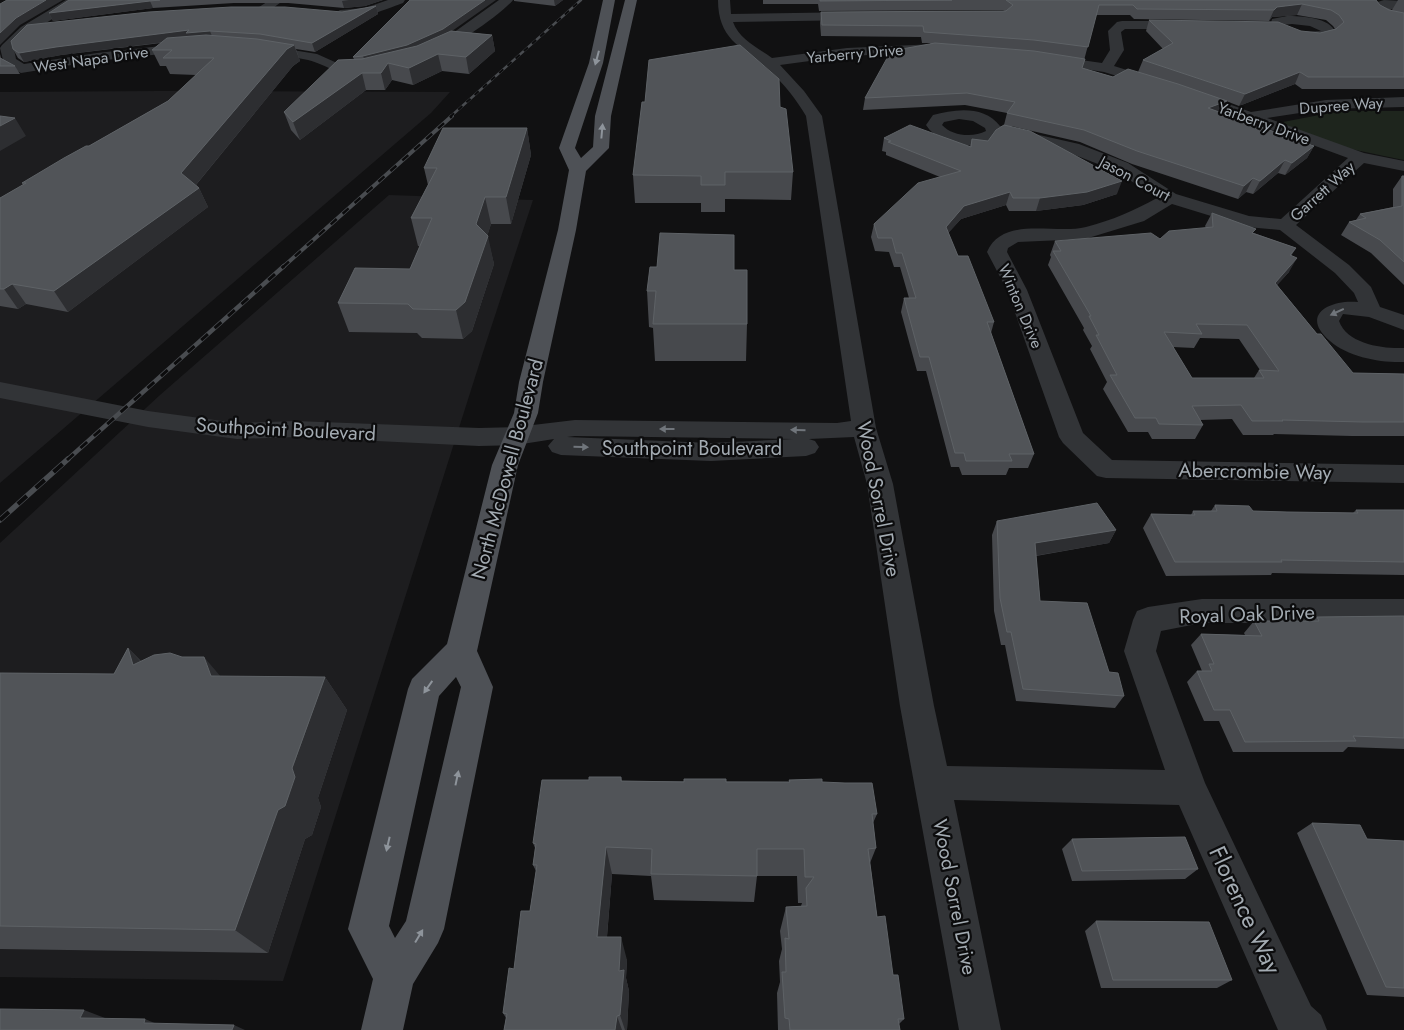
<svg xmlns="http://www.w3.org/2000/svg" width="1404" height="1030" viewBox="0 0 1404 1030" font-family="Jost,sans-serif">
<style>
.built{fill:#1d1d1f}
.green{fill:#1e251d}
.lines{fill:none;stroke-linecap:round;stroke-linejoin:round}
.minor{fill:#323437;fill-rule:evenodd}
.major{fill:#4e5156;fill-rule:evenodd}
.rail-far3-casing{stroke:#494c50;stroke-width:2.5}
.rail-far2-casing{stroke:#494c50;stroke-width:4}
.rail-far1-casing{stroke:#494c50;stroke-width:4.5}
.rail-casing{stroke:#494c50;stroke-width:5.5}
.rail-far3{stroke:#0c0c0d;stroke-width:2;stroke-dasharray:5.5;stroke-linecap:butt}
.rail-far2{stroke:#0c0c0d;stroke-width:2.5;stroke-dasharray:8;stroke-linecap:butt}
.rail-far1{stroke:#0c0c0d;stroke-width:3;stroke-dasharray:9;stroke-linecap:butt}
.rail{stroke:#0c0c0d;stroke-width:4;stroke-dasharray:12;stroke-linecap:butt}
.wall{fill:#47494d;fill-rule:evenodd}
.shaded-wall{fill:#2d2e31}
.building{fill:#515458;stroke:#5e6266;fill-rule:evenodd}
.oneway{fill:#8e949b}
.oneway2{fill:#70757b}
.labels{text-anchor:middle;stroke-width:4.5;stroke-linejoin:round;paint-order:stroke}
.far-street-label{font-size:16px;fill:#a3abb2;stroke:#0c0c0d}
.street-label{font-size:20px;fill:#a3abb2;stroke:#0c0c0d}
.near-street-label{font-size:24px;fill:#a3abb2;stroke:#0c0c0d}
</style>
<rect width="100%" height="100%" fill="#111112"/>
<path class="built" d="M 160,91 L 450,92 L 431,113 L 0,483 L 0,92 Z
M 389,195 L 533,200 L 485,346 L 283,981 L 0,977 L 0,543 L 160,395 Z"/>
<path class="green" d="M 1340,111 L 1404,111 L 1404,160 C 1371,153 1309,143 1283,122 Z"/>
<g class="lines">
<path class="minor" d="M 66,0 L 81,0 L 31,33 L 14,49 L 16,59 L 24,64 L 97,53 L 189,43 L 196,47 L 189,51 L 97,61 L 21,73 L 4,64 L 0,48 L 2,45 L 21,27 Z
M 270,0 L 284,0 L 241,31 L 231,31 L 230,28 L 231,25 Z
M 388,0 L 405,0 L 403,3 C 389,8 345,27 334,14 L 340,10 L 365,8 Z
M 499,0 L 513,0 C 503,13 442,57 427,53 L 425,50 L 427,47 L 446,38 Z
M 718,0 L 730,0 L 731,14 L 859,12 L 865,16 L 859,20 L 733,22 C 739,39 758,48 772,58 L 847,48 L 936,44 L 943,48 L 936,52 L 847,56 L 780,65 L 804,91 L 822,116 L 876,428 L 893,484 L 934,706 L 947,766 L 1165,770 L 1124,651 L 1133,620 L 1137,611 L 1148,607 L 1202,599 L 1404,599 L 1404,623 L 1202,623 L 1161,631 L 1156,651 L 1205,783 L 1311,1006 L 1321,1015 L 1327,1030 L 1278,1030 L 1179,805 L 954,800 L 1001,1030 L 959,1030 L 900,706 L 867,484 L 854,437 L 809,439 L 815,441 L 819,447 L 815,453 L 806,456 L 711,461 L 561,455 L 552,452 L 548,446 L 554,439 L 516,445 L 479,446 L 295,437 L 237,439 L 148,427 L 0,398 L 0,382 L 148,411 L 237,423 L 295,421 L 479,428 L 516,427 L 575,420 L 837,423 L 851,421 L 806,116 C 796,99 784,84 770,71 C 744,48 718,41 718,0 ZM 575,436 L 793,439 L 711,443 L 567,437 Z
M 1384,0 L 1404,1 L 1404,9 L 1383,9 L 1392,13 L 1404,15 L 1404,23 C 1390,21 1377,19 1369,7 L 1371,4 Z
M 1287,16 C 1301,16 1330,17 1336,33 C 1322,49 1286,38 1271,30 L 1270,27 L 1272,19 ZM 1292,24 L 1310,26 L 1321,31 L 1302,32 L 1282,25 Z
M 1122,21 L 1185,21 L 1191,25 L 1185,29 L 1125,29 L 1121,32 L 1124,50 L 1114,66 L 1184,88 L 1251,112 L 1326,100 L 1404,97 L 1404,107 L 1326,109 L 1267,118 L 1364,153 L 1404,161 L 1404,171 L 1364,163 L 1296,225 L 1349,265 L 1371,287 L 1380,307 L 1404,315 L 1404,330 L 1369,317 L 1343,314 L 1339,321 C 1347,344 1383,349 1404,348 L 1404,362 C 1381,363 1348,357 1330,341 C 1299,315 1330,299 1358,302 L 1354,293 L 1335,273 L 1280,230 L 1247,227 L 1172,204 L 1144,221 L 1085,239 L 1018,242 L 1008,248 L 1007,252 L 1027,290 L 1083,433 L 1112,460 L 1404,465 L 1404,483 L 1106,478 L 1097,476 L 1063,443 L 1059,437 L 1007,290 L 987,252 C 1003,215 1055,235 1086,227 C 1113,220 1133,211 1157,198 L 1116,171 L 1067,152 L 1000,135 C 979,153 940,147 926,125 L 933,115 C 955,109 984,105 1000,126 L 1079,144 L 1128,163 L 1176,194 L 1249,216 L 1281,219 L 1348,158 L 1174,94 L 1104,72 L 1046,63 L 1039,59 L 1046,55 L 1102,63 L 1110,50 L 1108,31 L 1117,22 ZM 959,119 L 973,121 L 985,128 L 986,131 C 973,138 952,136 942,125 L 944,122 Z
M 262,45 L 317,54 L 346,67 L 372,67 L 374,70 L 372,73 C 342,81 334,67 308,60 C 291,56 274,56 257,52 L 255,49 Z"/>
<path class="major" d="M 603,0 L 615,0 L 603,63 L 575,148 L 581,158 L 593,147 L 595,116 L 625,0 L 637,0 L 611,116 L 609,148 L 586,171 L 576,230 L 543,382 L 538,413 L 518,465 L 477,651 L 493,687 L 444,929 L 438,943 L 413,984 L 403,1030 L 361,1030 L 373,979 L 348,929 L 408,689 L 412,679 L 447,644 L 492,465 L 514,413 L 519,382 L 558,230 L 569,170 L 559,148 L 589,63 ZM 456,677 L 461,687 L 406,921 L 395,938 L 389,926 L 439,696 Z"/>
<defs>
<path id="rail-far3" d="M 450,117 L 581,0"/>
<path id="rail-far2" d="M 283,267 L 452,116"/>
<path id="rail-far1" d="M 67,460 L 284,266"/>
<path id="rail" d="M 0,520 L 68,459"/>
</defs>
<use href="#rail-far3" class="rail-far3-casing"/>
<use href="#rail-far2" class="rail-far2-casing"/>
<use href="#rail-far1" class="rail-far1-casing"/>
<use href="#rail" class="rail-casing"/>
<use href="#rail-far3" class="rail-far3"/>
<use href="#rail-far2" class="rail-far2"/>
<use href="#rail-far1" class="rail-far1"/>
<use href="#rail" class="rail"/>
</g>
<path class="wall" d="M 69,0 L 383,0 L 365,6 L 344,8 L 288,3 L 234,3 L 153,8 L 53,21 L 49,13 Z
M 514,0 L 563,0 L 555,6 L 514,1 Z
M 763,0 L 1378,0 L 1376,0 L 1380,5 L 1392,10 L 1398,0 L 1404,0 L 1404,89 L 1302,89 L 1295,84 L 1239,106 L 1226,101 L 1221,113 L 1314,146 L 1307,158 L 1285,175 L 1278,173 L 1253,194 L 1246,192 L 1238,199 L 1132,164 L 1080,142 L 1011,126 L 1117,194 L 1083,205 L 1036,211 L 1009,211 L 1006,205 L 961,219 L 948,233 L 958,256 L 994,322 L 991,333 L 1034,454 L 1028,468 L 1009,468 L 1006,475 L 962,475 L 959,467 L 951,467 L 926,371 L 917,371 L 901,312 L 904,298 L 909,298 L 900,267 L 894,267 L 889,252 L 875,251 L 871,237 L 874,224 L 940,177 L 886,155 L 886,152 L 882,151 L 884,138 L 970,147 L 972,139 L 988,141 L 1004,125 L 1007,113 L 965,105 L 863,110 L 865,98 L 931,43 L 922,43 L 921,37 L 821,36 L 820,23 L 821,12 L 1005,11 L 1003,10 L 819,11 L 818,4 L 763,4 ZM 1096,15 L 1130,15 L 1134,19 L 1269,21 L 1272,17 L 1297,15 L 1326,20 L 1333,26 L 1335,29 L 1320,33 L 1301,31 L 1149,20 L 1146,31 L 1163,49 L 1143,60 L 1138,72 L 1113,77 L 1082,68 Z
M 376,6 L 378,14 L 315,52 L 296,49 L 300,61 L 293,66 L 196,185 L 199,188 L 208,207 L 68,312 L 26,304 L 18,309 L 0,306 L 0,198 L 23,185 L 22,183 L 89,146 L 168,101 L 196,75 L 170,74 L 166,66 L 160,66 L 152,50 L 161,43 L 61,55 L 24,62 L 18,58 L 13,49 L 342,12 Z
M 453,31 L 492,35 L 495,51 L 469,74 L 442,71 L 413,85 L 392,80 L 385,90 L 366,90 L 300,140 L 291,130 L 284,112 L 354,59 L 353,57 Z
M 0,54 L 1,58 L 15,66 L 20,74 L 0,74 Z
M 780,107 L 793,172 L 791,200 L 725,199 L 725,212 L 701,212 L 701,203 L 635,203 L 633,175 Z
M 527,128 L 531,155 L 511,224 L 491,224 L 487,236 L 494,264 L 472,331 L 463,339 L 422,338 L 417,333 L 349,332 L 338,303 L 410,269 L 420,246 L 418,246 L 411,218 L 428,185 L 424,168 Z
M 1402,176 L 1404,176 L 1404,285 L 1371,253 L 1341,235 L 1349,222 L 1356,220 L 1360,214 L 1393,207 L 1393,189 Z
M 1212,213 L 1254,233 L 1296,248 L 1291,256 L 1289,272 L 1277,285 L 1317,334 L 1353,373 L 1404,374 L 1404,436 L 1352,436 L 1274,434 L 1273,435 L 1243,435 L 1232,419 L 1200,420 L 1203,425 L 1195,439 L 1152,439 L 1148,432 L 1128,432 L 1103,389 L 1107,382 L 1090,349 L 1092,346 L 1083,330 L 1084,328 L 1048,265 L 1051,257 L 1050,255 L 1055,241 L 1160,239 L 1206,228 L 1205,226 ZM 1200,338 L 1239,339 L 1260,370 L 1259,370 L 1254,378 L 1192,378 L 1173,347 L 1194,348 Z
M 734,270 L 747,324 L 746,361 L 655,361 L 653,328 L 649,327 L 647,291 Z
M 1215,505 L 1253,511 L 1287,512 L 1353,513 L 1356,510 L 1404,510 L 1404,575 L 1272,573 L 1271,575 L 1166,576 L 1143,528 L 1151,514 L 1191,515 L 1193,511 L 1211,511 Z
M 997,521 L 1116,530 L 1109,543 L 1036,556 L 1040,601 L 1109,672 L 1124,696 L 1115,708 L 1016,701 L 1005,645 L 1001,645 L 994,611 L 992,535 Z
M 1404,616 L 1404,749 L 1348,747 L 1343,752 L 1233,752 L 1219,721 L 1204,721 L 1187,682 L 1197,671 L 1202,671 L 1191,645 L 1201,634 L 1245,635 L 1244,633 L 1254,621 L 1314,621 L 1317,617 Z
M 128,648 L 141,661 L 220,676 L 325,677 L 347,710 L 318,798 L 321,807 L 312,835 L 305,839 L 268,953 L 0,949 L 0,673 L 114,674 Z
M 621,777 L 622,781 L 789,782 L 789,780 L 822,782 L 877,814 L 873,823 L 876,848 L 870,863 L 877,917 L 904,1019 L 899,1024 L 900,1030 L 778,1030 L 777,993 L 780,982 L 779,961 L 782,949 L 780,931 L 786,907 L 801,906 L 802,903 L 798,903 L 797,876 L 757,876 L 754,902 L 654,900 L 651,876 L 612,874 L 607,937 L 627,960 L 626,978 L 629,991 L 627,1030 L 504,1030 L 506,1018 L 503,1013 L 514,969 L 530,911 L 536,871 L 533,865 L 535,848 L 533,843 L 589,780 Z
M 1312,823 L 1367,839 L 1404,841 L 1404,997 L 1367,995 L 1297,833 Z
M 1072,839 L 1198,869 L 1185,879 L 1072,881 L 1062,849 Z
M 1096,921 L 1232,980 L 1217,988 L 1101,988 L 1085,931 Z"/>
<path class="shaded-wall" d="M 46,0 L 63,0 L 20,25 L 0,45 L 0,33 L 16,18 Z
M 349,0 L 383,0 L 365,6 L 344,8 L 342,1 Z
M 485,0 L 496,0 L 445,36 L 366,64 L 363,56 Z
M 554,0 L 563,0 L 555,6 Z
M 150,1 L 153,8 L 53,21 L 49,13 Z
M 1302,4 L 1297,15 L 1272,17 L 1269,21 L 1274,10 L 1277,7 Z
M 376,6 L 378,14 L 315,52 L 312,43 Z
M 189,30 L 210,31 L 213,39 L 189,39 L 61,55 L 24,62 L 19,53 L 56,47 Z
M 492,35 L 495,51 L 469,74 L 466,57 Z
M 294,45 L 300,61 L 293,66 L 190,192 L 181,173 L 287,49 Z
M 438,54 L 442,71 L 413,85 L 409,68 Z
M 388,63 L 392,80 L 385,90 L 381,73 Z
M 1300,72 L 1295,84 L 1239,106 L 1245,94 Z
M 362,73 L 366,90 L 300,140 L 293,122 Z
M 1227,101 L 1221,113 L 1208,108 Z
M 15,118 L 26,136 L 0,151 L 0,126 Z
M 527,128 L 531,155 L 511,224 L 506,197 Z
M 1314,146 L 1307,158 L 1285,175 L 1292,163 Z
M 1285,160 L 1278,173 L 1253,194 L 1260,181 Z
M 1253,178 L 1246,192 L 1238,199 L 1244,186 Z
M 1122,181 L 1117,194 L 1083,205 L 1036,211 L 1040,198 Z
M 199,188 L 208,207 L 68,312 L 54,291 Z
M 1010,192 L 1006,205 L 961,219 L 942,240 L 946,227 L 964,206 Z
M 485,197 L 491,224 L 482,253 L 476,224 Z
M 488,236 L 494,264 L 472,331 L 463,339 L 456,310 Z
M 1297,258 L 1289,272 L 1267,296 L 1275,283 Z
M 12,284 L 26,304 L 18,309 L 4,289 Z
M 1116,530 L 1109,543 L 1028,557 L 1035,543 Z
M 128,648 L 160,682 L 133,665 Z
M 204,657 L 233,691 L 211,676 Z
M 325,677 L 347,710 L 318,798 L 321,807 L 312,835 L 305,839 L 268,953 L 235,930 Z
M 606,847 L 612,874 L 605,960 L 597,937 Z
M 621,937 L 627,960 L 626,978 L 629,991 L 627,1030 L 625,1030 L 620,1015 L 619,971 Z
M 84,1010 L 105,1018 L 101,1026 L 80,1018 Z
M 617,1016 L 622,1030 L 615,1030 Z
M 145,1019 L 164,1027 L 144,1023 Z
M 234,1025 L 245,1030 L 232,1030 Z"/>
<path class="building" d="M 7,0 L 46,0 L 16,18 L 0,33 L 0,4 Z
M 69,0 L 160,0 L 150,1 L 49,13 Z
M 410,0 L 485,0 L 443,29 L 407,45 L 363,56 L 353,57 Z
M 820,0 L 952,0 L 820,1 Z
M 1006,0 L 1376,0 L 1380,5 L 1389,10 L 1404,13 L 1404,77 L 1308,77 L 1300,72 L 1245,94 L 1143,60 L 1173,43 L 1149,20 L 1278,22 L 1301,31 L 1320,33 L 1336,29 L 1344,22 L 1339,15 L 1331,10 L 1302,4 L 1277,7 L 1274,10 L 1137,9 L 1133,5 L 1099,5 L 1088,47 L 1034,40 L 924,32 L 923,26 L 822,25 L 821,12 L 1006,11 L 1013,5 Z
M 376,6 L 312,43 L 260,34 L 210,31 L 186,33 L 189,30 L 56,47 L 19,53 L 13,49 L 11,41 L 27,25 L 149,12 L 231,7 L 285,7 L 342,12 Z
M 451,31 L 492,35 L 466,57 L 438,54 L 409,68 L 388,63 L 381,73 L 362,73 L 293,122 L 284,112 L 338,60 L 362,59 L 417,46 Z
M 206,35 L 257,39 L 294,45 L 287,49 L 181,173 L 199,188 L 54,291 L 12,284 L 4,289 L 0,289 L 0,198 L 26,183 L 22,183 L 64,158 L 86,146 L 89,146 L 168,101 L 214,58 L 163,58 L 172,50 L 152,50 L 167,38 Z
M 935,43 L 1034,51 L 1085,59 L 1082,68 L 1113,77 L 1128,69 L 1178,84 L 1227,101 L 1208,108 L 1314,146 L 1292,163 L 1285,160 L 1260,181 L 1253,178 L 1244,186 L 1137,151 L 1084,130 L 1007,113 L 1015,102 L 967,93 L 865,98 L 891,51 Z
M 740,45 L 779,79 L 780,107 L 786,109 L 793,172 L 725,172 L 725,185 L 701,185 L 701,176 L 633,175 L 642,102 L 645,102 L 649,60 Z
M 0,58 L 15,66 L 0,66 Z
M 0,116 L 15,118 L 0,126 Z
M 910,125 L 971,147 L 972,139 L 988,141 L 996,130 L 1004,125 L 1030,131 L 1122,181 L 1087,192 L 1040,198 L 1013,198 L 1010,192 L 964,206 L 946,227 L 958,256 L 968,256 L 994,322 L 987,322 L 1034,454 L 1009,454 L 1012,461 L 966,461 L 964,453 L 955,453 L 929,357 L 920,357 L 904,298 L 916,298 L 902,253 L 896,253 L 892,238 L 878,238 L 874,224 L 918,183 L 961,171 L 888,142 L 891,141 L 884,138 Z
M 443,128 L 527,128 L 506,197 L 485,197 L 476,224 L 488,236 L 465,302 L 456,310 L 413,309 L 408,304 L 338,303 L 355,268 L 410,269 L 432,218 L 411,218 L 437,168 L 424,168 Z
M 1402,176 L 1404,176 L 1404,262 L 1380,240 L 1349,222 L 1366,218 L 1360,214 L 1402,206 Z
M 1212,213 L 1256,229 L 1252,233 L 1296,248 L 1290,255 L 1297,258 L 1275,283 L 1317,334 L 1321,334 L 1353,373 L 1404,374 L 1404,422 L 1363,422 L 1282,420 L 1283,421 L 1252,421 L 1241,405 L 1192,406 L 1203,425 L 1159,424 L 1156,418 L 1135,418 L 1110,375 L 1117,375 L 1096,335 L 1099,335 L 1089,316 L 1091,316 L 1053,251 L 1061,251 L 1055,241 L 1151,233 L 1160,239 L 1169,231 L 1213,227 ZM 1196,324 L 1247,325 L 1279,371 L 1259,370 L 1264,378 L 1192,378 L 1164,332 L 1202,334 Z
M 660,233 L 734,235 L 734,270 L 747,270 L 747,324 L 653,324 L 656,291 L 647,291 L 650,267 L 657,267 Z
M 1097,503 L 1116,530 L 1035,543 L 1040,601 L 1087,603 L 1109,672 L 1118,673 L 1124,696 L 1023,689 L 1011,632 L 1007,632 L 1000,598 L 997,521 Z
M 1215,505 L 1249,506 L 1253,511 L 1287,512 L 1358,513 L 1356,510 L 1404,510 L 1404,562 L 1281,560 L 1282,562 L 1175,562 L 1151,514 L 1195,515 L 1193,511 L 1217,511 Z
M 1404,616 L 1404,738 L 1353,736 L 1356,741 L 1245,742 L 1230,710 L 1214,710 L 1197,671 L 1212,671 L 1209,664 L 1214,664 L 1201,634 L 1262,636 L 1254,621 L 1319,621 L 1317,617 Z
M 128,648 L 133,665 L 154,655 L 170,653 L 182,657 L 204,657 L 211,676 L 325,677 L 292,768 L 295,777 L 285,806 L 278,810 L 235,930 L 0,926 L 0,673 L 114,674 Z
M 589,777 L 621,777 L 621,781 L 684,782 L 684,779 L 726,779 L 726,782 L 790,782 L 789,780 L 822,779 L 822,782 L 845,783 L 872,783 L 877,814 L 872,814 L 876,848 L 868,849 L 877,917 L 885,916 L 893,975 L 898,975 L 904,1019 L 898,1019 L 900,1030 L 790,1030 L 789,1019 L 785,1018 L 782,972 L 786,972 L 785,938 L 789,939 L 786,907 L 807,906 L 806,888 L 814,877 L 805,877 L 804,849 L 757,849 L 757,876 L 651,874 L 652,849 L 606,847 L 597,937 L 621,937 L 619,971 L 624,970 L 620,1015 L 617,1016 L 615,1030 L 504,1030 L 507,1014 L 503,1013 L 509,968 L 514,969 L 521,911 L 530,911 L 537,865 L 533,865 L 536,844 L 533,843 L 542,780 L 589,780 Z
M 1312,823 L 1360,825 L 1367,839 L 1404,841 L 1404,988 L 1386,987 Z
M 1185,837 L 1198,869 L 1082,871 L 1072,839 Z
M 1096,921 L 1209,922 L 1232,980 L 1113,980 Z
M 0,1009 L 84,1010 L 80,1018 L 145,1019 L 144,1023 L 234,1025 L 232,1030 L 0,1030 Z"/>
<defs><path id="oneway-solid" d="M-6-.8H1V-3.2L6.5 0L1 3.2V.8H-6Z" transform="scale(1.25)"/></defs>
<g class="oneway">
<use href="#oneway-solid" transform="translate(597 58) rotate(105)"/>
<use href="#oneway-solid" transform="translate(602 131) rotate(-85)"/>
<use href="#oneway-solid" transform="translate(428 687) rotate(125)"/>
<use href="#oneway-solid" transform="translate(457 778) rotate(-78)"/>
<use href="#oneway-solid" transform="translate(388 844) rotate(103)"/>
<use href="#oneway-solid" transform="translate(419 936) rotate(-59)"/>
</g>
<g class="oneway2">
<use href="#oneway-solid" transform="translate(1337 312) rotate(155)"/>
<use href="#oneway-solid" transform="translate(667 429) rotate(-180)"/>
<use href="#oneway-solid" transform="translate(798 430) rotate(-179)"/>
<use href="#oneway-solid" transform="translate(581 447) rotate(2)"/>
</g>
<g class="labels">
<g class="far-street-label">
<text transform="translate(855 53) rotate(-5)" y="6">Yarberry Drive</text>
<text transform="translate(91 59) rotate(-8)" y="6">West Napa Drive</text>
<text transform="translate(1341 105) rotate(-4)" y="6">Dupree Way</text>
<text transform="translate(1264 123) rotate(20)" y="6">Yarberry Drive</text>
<text transform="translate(1135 178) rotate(28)" y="6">Jason Court</text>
<text transform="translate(1322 191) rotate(-42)" y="6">Garrett Way</text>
<text transform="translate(1021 306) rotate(67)" y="6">Winton Drive</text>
</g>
<g class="street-label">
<text transform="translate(286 429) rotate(3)" y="7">Southpoint Boulevard</text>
<text x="692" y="455">Southpoint Boulevard</text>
<text transform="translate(507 469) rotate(-75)" y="7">North McDowell Boulevard</text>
<text transform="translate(1255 471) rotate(1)" y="7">Abercrombie Way</text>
<text transform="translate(879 499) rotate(79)" y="7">Wood Sorrel Drive</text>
<text transform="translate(1247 614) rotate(-2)" y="7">Royal Oak Drive</text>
<text transform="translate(955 897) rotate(79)" y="7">Wood Sorrel Drive</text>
</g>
<g class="near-street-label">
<text transform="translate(1245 910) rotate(65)" y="8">Florence Way</text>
</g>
</g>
</svg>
